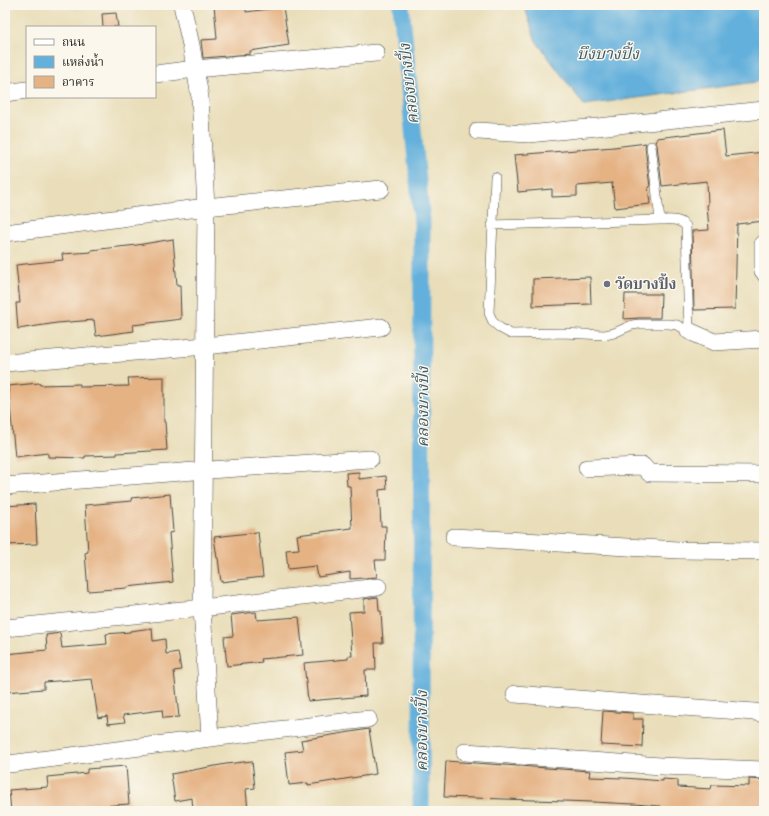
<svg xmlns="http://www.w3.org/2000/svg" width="769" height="816" viewBox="0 0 769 816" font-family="'Gentium Book Plus','Noto Serif Thai',serif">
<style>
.water{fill:#63b0dc;stroke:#476e84}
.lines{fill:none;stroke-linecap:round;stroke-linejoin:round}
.canal{stroke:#63b0dc;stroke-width:17}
.building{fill:#e5b284}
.lane-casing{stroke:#484640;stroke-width:10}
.street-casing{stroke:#484640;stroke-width:18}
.lane{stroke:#fff;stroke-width:9}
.street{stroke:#fff;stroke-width:17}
.worship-dot{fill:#6b7280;stroke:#fbf7ec;stroke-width:1.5}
.labels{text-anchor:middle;stroke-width:3;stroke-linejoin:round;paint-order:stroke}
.worship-label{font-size:15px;font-weight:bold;fill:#5b616d;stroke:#fbf7ec;text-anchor:start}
.water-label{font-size:16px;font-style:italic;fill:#3f5a69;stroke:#fbf7ec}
</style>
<rect width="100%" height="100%" fill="#fbf7ec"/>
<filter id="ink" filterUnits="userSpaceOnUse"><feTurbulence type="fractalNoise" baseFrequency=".025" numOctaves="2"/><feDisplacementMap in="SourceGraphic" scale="8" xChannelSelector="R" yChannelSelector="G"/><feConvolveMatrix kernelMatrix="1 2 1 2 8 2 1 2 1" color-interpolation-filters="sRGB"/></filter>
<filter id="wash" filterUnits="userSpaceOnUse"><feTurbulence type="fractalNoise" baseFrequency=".012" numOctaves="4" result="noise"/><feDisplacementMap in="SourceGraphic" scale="16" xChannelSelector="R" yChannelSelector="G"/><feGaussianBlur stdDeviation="0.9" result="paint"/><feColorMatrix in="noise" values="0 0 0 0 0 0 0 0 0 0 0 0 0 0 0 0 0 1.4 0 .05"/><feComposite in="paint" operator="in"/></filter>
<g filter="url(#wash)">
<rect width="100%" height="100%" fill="#e9deb9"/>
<path class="water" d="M 524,5 L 764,5 L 764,81 L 584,105 L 536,41 Z"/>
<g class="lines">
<path class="canal" d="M 401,5 L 422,222 L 421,811"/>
</g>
<g id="blocks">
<path class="building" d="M 214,5 L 246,5 L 246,12 L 283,7 L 289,45 L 250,51 L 250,54 L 203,58 L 201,40 L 217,39 Z
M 116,13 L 118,27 L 103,27 L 102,14 Z
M 723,130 L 726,156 L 764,152 L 764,177 L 760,177 L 764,212 L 764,221 L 737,224 L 735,309 L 694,310 L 692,231 L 709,230 L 707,205 L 708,205 L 707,181 L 662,186 L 657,145 L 655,141 L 657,141 L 657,138 Z
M 646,143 L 645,147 L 650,187 L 648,187 L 650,204 L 615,208 L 612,183 L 577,186 L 577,196 L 552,197 L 552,189 L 518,192 L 514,155 L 614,147 Z
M 173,239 L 177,285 L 180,285 L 181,319 L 133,325 L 134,331 L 96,336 L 94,320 L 57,323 L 18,329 L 16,303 L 20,303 L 16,265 L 63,260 L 62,254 L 91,252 L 91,250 L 137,245 Z
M 590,277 L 591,304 L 533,306 L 533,279 Z
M 625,294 L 661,294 L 660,318 L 639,318 L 624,319 Z
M 164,377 L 164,422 L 165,422 L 167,450 L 117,453 L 117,455 L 85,456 L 85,458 L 48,457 L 48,453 L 15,457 L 8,386 L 39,383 L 40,385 L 80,384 L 80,387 L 129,386 L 128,378 Z
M 359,472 L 359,479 L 386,476 L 387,489 L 379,490 L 381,526 L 386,526 L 385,560 L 375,560 L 377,577 L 350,579 L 350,572 L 318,577 L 316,566 L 288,569 L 286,550 L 299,549 L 297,535 L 352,528 L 350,486 L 347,486 L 346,473 Z
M 170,494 L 173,532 L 169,533 L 173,582 L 127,587 L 127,588 L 88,591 L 85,553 L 88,552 L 85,505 L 132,501 L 131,498 Z
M 35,504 L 37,544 L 5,545 L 5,506 Z
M 258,532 L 263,577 L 221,582 L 218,558 L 217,558 L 214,537 Z
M 378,597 L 379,611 L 381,611 L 383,643 L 375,643 L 376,670 L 365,670 L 366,696 L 308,701 L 304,663 L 348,659 L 348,656 L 352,656 L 349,612 L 364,611 L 364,599 Z
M 256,612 L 257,620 L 299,617 L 303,655 L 261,659 L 262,662 L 227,666 L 224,637 L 233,636 L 231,615 Z
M 152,628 L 153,641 L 165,639 L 166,654 L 178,652 L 181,670 L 174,671 L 179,717 L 163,718 L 162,710 L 123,715 L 125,722 L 108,724 L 107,716 L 98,718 L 92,679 L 70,681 L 70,680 L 44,682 L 44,689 L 5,692 L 5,654 L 47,650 L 46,635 L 60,633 L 62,648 L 107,644 L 106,634 L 130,632 L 130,631 Z
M 603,711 L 633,713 L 633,719 L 643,719 L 642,747 L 601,745 Z
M 369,729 L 376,774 L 308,785 L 308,783 L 289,785 L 285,752 L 303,750 L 301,740 Z
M 252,761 L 255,788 L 246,789 L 248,811 L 193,811 L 192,798 L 175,801 L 171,774 L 226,764 Z
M 446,761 L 590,771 L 589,777 L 624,778 L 663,781 L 663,779 L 678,780 L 678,787 L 711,789 L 712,785 L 749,786 L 749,779 L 764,780 L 764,811 L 679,811 L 660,810 L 661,806 L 633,804 L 593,802 L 444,797 Z
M 126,766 L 129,804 L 88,807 L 89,811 L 11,811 L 9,790 L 48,787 L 47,777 L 87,773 L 87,769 Z"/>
</g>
</g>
<g filter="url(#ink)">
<use href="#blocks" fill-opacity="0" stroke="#484640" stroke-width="1"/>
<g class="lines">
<defs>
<path id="lane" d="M 651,146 L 660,220
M 495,177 L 489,313 L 493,322 L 500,328 L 511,334 L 562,333 L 605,335 L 614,333 L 632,325 L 639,324 L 669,324 L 677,325 L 689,331
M 492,225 L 660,220 C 670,220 679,218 686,226 L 689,331
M 764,238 L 759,243 L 759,272 L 764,279"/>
<path id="street" d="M 182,5 L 191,45 L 200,97 L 206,207 L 202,608 L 210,738
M 155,74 L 195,69 L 376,53
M 5,93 L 27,90
M 478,131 L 529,134 L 764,110
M 5,233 L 206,207 L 381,189
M 689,331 L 714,342 L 764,339
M 5,363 L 205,346 L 381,327
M 587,468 L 643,466 L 649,473 L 764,474
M 5,486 L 194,471 L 370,459
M 454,537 L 678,550 L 764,551
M 6,628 L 202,608 L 378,587
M 515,694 L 654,705 L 755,712 L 764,714
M 465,752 L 661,766 L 764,770
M 9,764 L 210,738 L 368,719"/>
</defs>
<use href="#lane" class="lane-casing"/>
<use href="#street" class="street-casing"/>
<use href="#lane" class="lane"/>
<use href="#street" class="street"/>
</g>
</g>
<circle class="worship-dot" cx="607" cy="284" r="4"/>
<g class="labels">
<g class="worship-label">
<text x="615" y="289">วัดบางปิ้ง</text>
</g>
<g class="water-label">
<text x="608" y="59">บึงบางปิ้ง</text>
<text transform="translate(408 84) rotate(-96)" y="6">คลองบางปิ้ง</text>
<text transform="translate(422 407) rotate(-90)" y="6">คลองบางปิ้ง</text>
<text transform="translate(421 731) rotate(-90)" y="6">คลองบางปิ้ง</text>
</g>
</g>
<rect width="769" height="816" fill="none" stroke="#fbf7ec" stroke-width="20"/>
<rect x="26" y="26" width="130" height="72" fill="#fbf7ec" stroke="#a8a59f"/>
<rect x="34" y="39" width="20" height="6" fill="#ffffff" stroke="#a8a59f"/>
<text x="62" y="46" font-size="12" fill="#2b2b2b">ถนน</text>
<rect x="34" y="56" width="20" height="12" fill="#63b0dc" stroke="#a8a59f"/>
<text x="62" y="66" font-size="12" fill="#2b2b2b">แหล่งน้ำ</text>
<rect x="34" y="76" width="20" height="12" fill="#e5b284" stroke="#a8a59f"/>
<text x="62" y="86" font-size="12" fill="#2b2b2b">อาคาร</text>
</svg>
